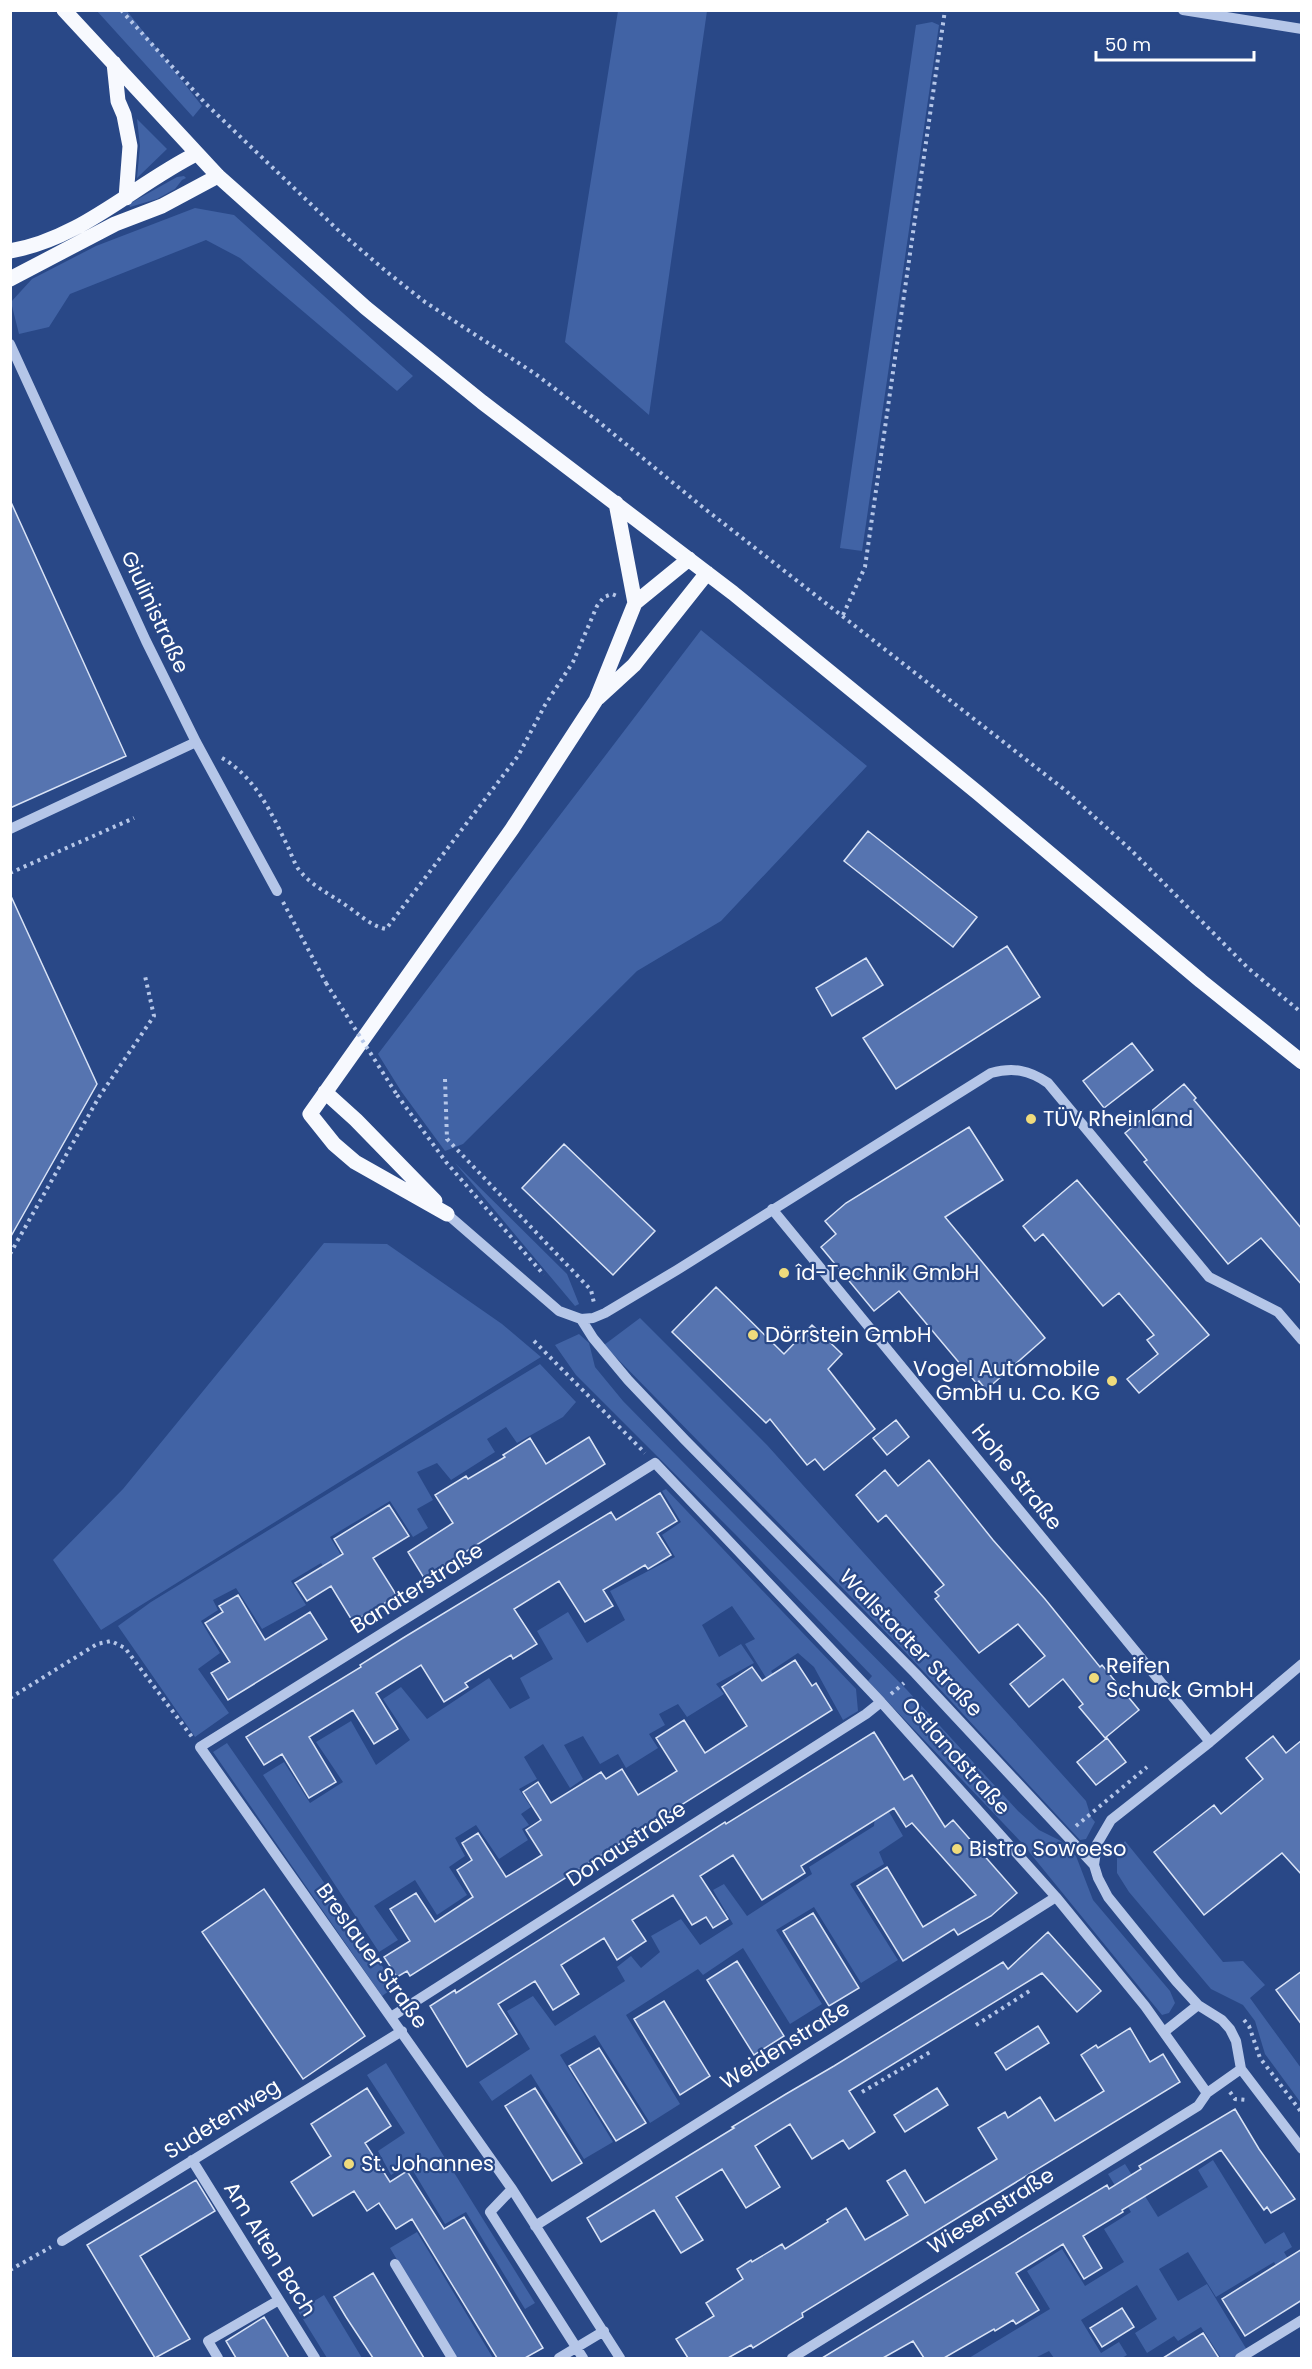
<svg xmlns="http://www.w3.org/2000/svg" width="1312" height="2369" viewBox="0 0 1312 2369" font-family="Poppins,sans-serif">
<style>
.green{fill:#4163a5}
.building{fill:#5674b0;stroke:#d9e3f6;stroke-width:1.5}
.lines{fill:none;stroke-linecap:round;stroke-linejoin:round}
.path{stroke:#b5c6e8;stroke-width:4;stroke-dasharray:3 4.5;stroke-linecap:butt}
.minor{stroke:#b5c6e8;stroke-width:10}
.major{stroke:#f7f9fe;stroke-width:15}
.path-bridge{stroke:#b5c6e8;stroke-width:4;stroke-dasharray:3 4.5;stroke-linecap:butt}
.poi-dot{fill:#efdb7c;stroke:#294887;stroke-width:2}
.labels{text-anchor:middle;stroke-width:4.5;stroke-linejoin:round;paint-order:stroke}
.street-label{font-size:21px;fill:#fff;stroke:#294887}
.poi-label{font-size:21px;fill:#fff;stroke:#294887;text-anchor:start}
</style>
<rect width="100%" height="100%" fill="#294887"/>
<path class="green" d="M 97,11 L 127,11 L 202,106 L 193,117 Z
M 618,11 L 707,11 L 649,415 L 565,342 Z
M 932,22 L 939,25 L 862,551 L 840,548 L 916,25 Z
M 137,119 L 167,149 L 137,178 L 140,146 Z
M 184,176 L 186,178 L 182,180 L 175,189 L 157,199 L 130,207 L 129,204 L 177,177 Z
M 195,208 L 234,215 L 413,376 L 397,391 L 240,258 L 206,240 L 70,294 L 49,327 L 19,334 L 11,302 L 32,279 L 96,246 Z
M 701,630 L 867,766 L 721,921 L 637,971 L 463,1144 L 445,1151 L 401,1091 L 378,1054 Z
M 455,1163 L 567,1274 L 579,1304 L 575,1306 Z
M 324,1243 L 387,1244 L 502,1324 L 541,1357 L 101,1630 L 53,1560 L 123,1489 Z
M 640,1318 L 767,1445 L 1086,1801 L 1091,1817 L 1095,1822 L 1086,1839 L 1080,1840 L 910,1657 L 604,1345 Z
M 579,1334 L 589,1343 L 595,1367 L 623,1401 L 907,1690 L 1018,1811 L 1039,1830 L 1061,1841 L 1076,1856 L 1093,1900 L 1170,1991 L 1175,2003 L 1169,2013 L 1162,2015 L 1021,1842 L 868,1681 L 872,1676 L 735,1534 L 576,1375 L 555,1345 Z
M 540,1364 L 576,1402 L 563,1417 L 517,1443 L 506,1427 L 487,1439 L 495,1452 L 451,1480 L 437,1463 L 417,1472 L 433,1500 L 417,1509 L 428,1528 L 413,1537 L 390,1501 L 330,1537 L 355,1578 L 338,1590 L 321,1563 L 291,1581 L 306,1605 L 262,1629 L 236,1588 L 213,1600 L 218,1610 L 201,1621 L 220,1653 L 198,1669 L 229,1713 L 195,1737 L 118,1626 L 151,1602 Z
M 666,1489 L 856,1689 L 858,1711 L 843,1720 L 814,1667 L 798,1653 L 771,1671 L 786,1694 L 778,1697 L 745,1644 L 755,1639 L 732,1606 L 702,1625 L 719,1657 L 741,1644 L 754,1663 L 716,1684 L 724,1694 L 687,1717 L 678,1704 L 659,1714 L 665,1725 L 649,1734 L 658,1748 L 626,1768 L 618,1754 L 600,1764 L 583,1736 L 564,1745 L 583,1779 L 570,1788 L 543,1744 L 524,1757 L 537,1779 L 519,1789 L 531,1807 L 521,1814 L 529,1825 L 522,1829 L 528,1840 L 499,1859 L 476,1825 L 455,1838 L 465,1856 L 449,1867 L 467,1895 L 437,1915 L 415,1880 L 374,1906 L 398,1940 L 379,1952 L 263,1775 L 284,1762 L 310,1803 L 343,1782 L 316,1742 L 351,1721 L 376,1765 L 410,1740 L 383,1699 L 401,1687 L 427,1719 L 489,1678 L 510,1709 L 530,1698 L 520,1678 L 553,1659 L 537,1631 L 568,1612 L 587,1643 L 625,1620 L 610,1591 L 675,1557 L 662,1535 L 681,1522 L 662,1491 Z
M 227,1743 L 396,1986 L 382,1996 L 213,1752 Z
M 877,1791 L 903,1836 L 879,1852 L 884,1864 L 850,1884 L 898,1960 L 861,1983 L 814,1907 L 776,1930 L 822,2004 L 790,2024 L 743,1948 L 703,1975 L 698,1969 L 626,2015 L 680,2104 L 650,2123 L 595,2035 L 560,2055 L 613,2142 L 584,2159 L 531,2074 L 492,2101 L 479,2082 L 530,2049 L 507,2011 L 533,1996 L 555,2026 L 625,1981 L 617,1967 L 631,1956 L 641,1968 L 660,1952 L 651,1936 L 681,1919 L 700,1945 L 733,1924 L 713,1890 L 724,1884 L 747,1916 L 812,1874 L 809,1867 L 874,1826 Z
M 1125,1841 L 1223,1962 L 1243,1961 L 1265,1985 L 1250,1998 L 1301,2068 L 1301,2103 L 1265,2054 L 1255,2021 L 1243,2005 L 1211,1989 L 1129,1892 L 1117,1873 L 1117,1852 Z
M 386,2063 L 535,2303 L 525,2309 L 466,2212 L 445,2224 L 409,2164 L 391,2175 L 378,2151 L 405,2133 L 367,2075 Z
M 1213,2160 L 1265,2244 L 1284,2232 L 1292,2247 L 1284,2252 L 1301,2281 L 1298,2301 L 1274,2262 L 1216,2297 L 1188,2252 L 1159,2269 L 1178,2301 L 1207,2284 L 1247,2350 L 1234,2358 L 1221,2358 L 1201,2327 L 1178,2341 L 1174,2336 L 1147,2353 L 1135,2333 L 1157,2319 L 1137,2285 L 1081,2320 L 1101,2353 L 1119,2342 L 1127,2355 L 1122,2358 L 1054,2358 L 1049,2351 L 1035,2358 L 969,2358 L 1050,2309 L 1027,2271 L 1062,2249 L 1085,2286 L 1124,2262 L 1104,2229 L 1131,2212 L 1108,2174 L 1125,2164 L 1158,2217 L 1208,2187 L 1198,2170 Z
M 417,2232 L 493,2358 L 456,2358 L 390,2248 Z
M 324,2295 L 362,2358 L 327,2358 L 298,2311 Z"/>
<path class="building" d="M 10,500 L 126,756 L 10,808 Z
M 868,831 L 977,917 L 953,947 L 844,861 Z
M 10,894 L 97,1084 L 10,1238 Z
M 1007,946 L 1040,997 L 896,1089 L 863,1038 Z
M 866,958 L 883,985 L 832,1016 L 816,988 Z
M 1132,1043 L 1153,1070 L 1104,1108 L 1083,1081 Z
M 1184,1084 L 1196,1098 L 1194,1100 L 1302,1229 L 1302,1285 L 1261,1238 L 1228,1264 L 1144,1162 L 1147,1160 L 1125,1133 Z
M 969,1127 L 1003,1180 L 945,1217 L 1045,1338 L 986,1390 L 979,1381 L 977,1384 L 899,1291 L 874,1311 L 821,1247 L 836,1234 L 825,1221 L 846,1203 Z
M 564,1144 L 655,1231 L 613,1275 L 522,1188 Z
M 1077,1180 L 1209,1335 L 1139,1393 L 1127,1379 L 1158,1354 L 1147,1340 L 1154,1335 L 1119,1293 L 1103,1306 L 1043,1234 L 1035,1241 L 1023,1226 Z
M 716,1287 L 784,1354 L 812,1325 L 842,1354 L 828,1369 L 875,1429 L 824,1470 L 815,1459 L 807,1465 L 770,1419 L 766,1423 L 672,1332 Z
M 896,1420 L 909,1437 L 887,1455 L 873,1438 Z
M 589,1437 L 605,1464 L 424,1578 L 408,1552 L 453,1523 L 435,1495 L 466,1476 L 468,1479 L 505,1457 L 503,1455 L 530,1438 L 546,1464 Z
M 929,1460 L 993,1540 L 1045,1599 L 1100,1667 L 1102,1665 L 1139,1710 L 1105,1738 L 1079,1707 L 1083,1704 L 1063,1679 L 1029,1707 L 1010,1684 L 1045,1656 L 1018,1624 L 979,1653 L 935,1599 L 939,1596 L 935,1592 L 944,1585 L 886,1515 L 878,1522 L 856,1495 L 885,1470 L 898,1486 Z
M 660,1493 L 677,1521 L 657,1533 L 671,1555 L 648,1569 L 645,1565 L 603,1590 L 613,1606 L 585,1622 L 559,1581 L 514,1609 L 537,1644 L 513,1659 L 511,1655 L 465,1683 L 468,1687 L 444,1702 L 421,1665 L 376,1693 L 398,1729 L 374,1744 L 353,1710 L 309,1737 L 336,1782 L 309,1798 L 282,1754 L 264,1765 L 246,1737 L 361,1667 L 360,1665 L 403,1638 L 611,1512 L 616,1520 Z
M 389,1505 L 409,1536 L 373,1558 L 397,1596 L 353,1622 L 331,1586 L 307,1601 L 295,1583 L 343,1554 L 334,1539 Z
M 238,1595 L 265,1640 L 310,1612 L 327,1639 L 228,1700 L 211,1673 L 230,1662 L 205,1623 L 223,1612 L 219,1606 Z
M 795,1660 L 812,1686 L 816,1683 L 832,1710 L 410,1976 L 407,1971 L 397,1977 L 384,1957 L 410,1941 L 390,1909 L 416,1893 L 435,1922 L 473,1897 L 457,1870 L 472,1860 L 462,1843 L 478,1833 L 506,1877 L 542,1855 L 526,1830 L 541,1820 L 523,1792 L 538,1782 L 551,1803 L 601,1772 L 606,1779 L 622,1769 L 638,1795 L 677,1771 L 656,1738 L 684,1720 L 705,1753 L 747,1726 L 722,1687 L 752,1667 L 762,1681 Z
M 874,1732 L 904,1780 L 912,1775 L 945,1827 L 953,1820 L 1017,1893 L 991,1916 L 958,1935 L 954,1929 L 903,1961 L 857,1886 L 887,1867 L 923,1927 L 976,1895 L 912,1823 L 906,1827 L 894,1808 L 801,1866 L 805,1873 L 762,1900 L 733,1855 L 700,1876 L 728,1919 L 713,1928 L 706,1917 L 692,1925 L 673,1895 L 632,1920 L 646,1941 L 617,1960 L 604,1938 L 561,1965 L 579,1994 L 553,2010 L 535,1981 L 498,2004 L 517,2034 L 467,2067 L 430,2006 L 455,1990 L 456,1993 L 725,1822 L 726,1824 Z
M 1273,1736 L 1286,1753 L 1302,1740 L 1302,1875 L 1282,1853 L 1204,1915 L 1154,1852 L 1214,1805 L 1221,1814 L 1263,1779 L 1246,1758 Z
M 1107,1738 L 1126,1762 L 1096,1785 L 1077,1762 Z
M 264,1889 L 365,2036 L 303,2079 L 202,1932 Z
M 813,1913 L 859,1988 L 829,2006 L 783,1931 Z
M 1048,1932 L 1101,1991 L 1077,2012 L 1042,1973 L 849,2091 L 875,2132 L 849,2149 L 843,2140 L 812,2159 L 790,2124 L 755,2146 L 780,2187 L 746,2208 L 722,2169 L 676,2197 L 703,2240 L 681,2253 L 654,2210 L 601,2242 L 587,2218 L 734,2128 L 732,2127 L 786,2094 L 834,2066 L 1003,1962 L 1008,1969 Z
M 737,1961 L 784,2036 L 754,2055 L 707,1980 Z
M 1302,1971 L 1302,2025 L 1276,1990 Z
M 664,2001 L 710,2076 L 680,2095 L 634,2019 Z
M 1038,2026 L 1049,2043 L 1006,2070 L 995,2053 Z
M 1130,2028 L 1150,2062 L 1163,2054 L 1180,2082 L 802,2313 L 803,2317 L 753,2348 L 751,2345 L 728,2358 L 688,2358 L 676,2339 L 714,2316 L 706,2303 L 743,2279 L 737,2269 L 751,2260 L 752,2262 L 782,2244 L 785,2249 L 828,2222 L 827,2220 L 846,2208 L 865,2240 L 884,2229 L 908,2215 L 887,2181 L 905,2170 L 925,2203 L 997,2159 L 978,2128 L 1005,2112 L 1008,2118 L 1040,2097 L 1055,2121 L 1104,2091 L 1081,2055 L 1096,2045 L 1098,2048 Z
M 599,2048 L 646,2123 L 616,2141 L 569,2066 Z
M 367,2088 L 391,2126 L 365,2143 L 390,2182 L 407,2171 L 444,2229 L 464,2217 L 543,2348 L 525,2358 L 497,2358 L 412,2219 L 396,2229 L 379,2203 L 367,2211 L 354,2191 L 313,2216 L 291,2182 L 331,2156 L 311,2124 Z
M 535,2088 L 582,2163 L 552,2181 L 505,2106 Z
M 937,2088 L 948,2105 L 905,2132 L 894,2115 Z
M 1235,2109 L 1259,2149 L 1295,2199 L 1271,2213 L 1267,2207 L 1264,2210 L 1221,2150 L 1122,2210 L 1123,2212 L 1083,2236 L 1102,2268 L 1084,2279 L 1063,2244 L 1016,2273 L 1039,2310 L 1016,2324 L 1013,2320 L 995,2331 L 994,2329 L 944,2358 L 924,2358 L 913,2341 L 883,2358 L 822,2358 L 1107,2185 L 1109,2189 L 1141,2169 L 1139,2166 Z
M 196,2180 L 215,2211 L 140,2256 L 190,2339 L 155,2358 L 87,2245 Z
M 1302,2249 L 1302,2300 L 1245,2336 L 1222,2299 Z
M 373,2273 L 413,2340 L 424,2358 L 373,2358 L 346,2317 L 334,2297 Z
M 1122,2308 L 1134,2327 L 1102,2347 L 1090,2328 Z
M 264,2317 L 289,2358 L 236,2358 L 226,2341 Z
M 1203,2333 L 1219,2358 L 1163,2358 Z"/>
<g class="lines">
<path class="path" d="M 121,10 L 205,103 L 339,231 L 387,272 L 425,302 L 534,373 L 599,422 L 700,505 L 1065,790 L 1131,850 L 1248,968 L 1302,1013
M 843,615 L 865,567 L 945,10
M 222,758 C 255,777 271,812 287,845 C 291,853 294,863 299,870 C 313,887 330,894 347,906 C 360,915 371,926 386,929 L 518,756 L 545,705 L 573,662 L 597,606 L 604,597 L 612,594 L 617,596
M 10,873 L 134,818
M 283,902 L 326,983
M 445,1079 L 447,1139 L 591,1290 L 594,1303
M 397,1095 L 446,1162 L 544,1275
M 10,1254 L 99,1097 L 154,1016 L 145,976
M 534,1341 L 645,1453
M 891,1694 L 904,1683
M 10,1698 L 97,1644 L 111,1641 L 125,1648 L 192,1737
M 1076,1826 L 1147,1767
M 1244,2020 L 1249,2026 L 1260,2058 L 1302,2113
M 976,2025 L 1031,1990
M 862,2092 L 932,2051
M 1230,2092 L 1235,2099 L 1246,2100
M 10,2270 L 51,2247"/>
<path class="minor" d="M 1183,10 L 1302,29
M 10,344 L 146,641 L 196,742 L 277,891
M 10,829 L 196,742
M 772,1209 L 1210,1742
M 447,1214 L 559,1311 L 581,1319 L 593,1318 L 605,1313 L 677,1270 L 991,1073 C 1013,1067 1029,1070 1048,1083 L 1209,1277 L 1278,1312 L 1302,1340
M 581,1319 L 593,1338 L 628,1380 L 685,1440 L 915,1673 L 1094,1865 L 1098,1878 L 1108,1897 L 1176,1981 L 1198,2005 L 1222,2020 L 1230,2029 L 1236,2041 L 1241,2069 L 1302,2149
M 1094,1865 L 1097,1844 L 1111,1820 L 1210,1742 L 1302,1664
M 391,2017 L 866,1714 L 881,1702
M 1164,2032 L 1198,2005
M 192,2160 L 315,2358
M 512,2189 L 490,2212 L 583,2358
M 535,2226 L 1056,1897
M 62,2241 L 402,2031
M 395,2264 L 452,2358
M 218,2358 L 208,2341 L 279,2300
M 559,2358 L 604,2331
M 620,2358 L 512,2189 L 200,1747 L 655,1463 L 881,1702 L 1056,1897 L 1145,2006 L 1207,2093
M 792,2358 L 1198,2106 L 1207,2093 L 1241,2069
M 1240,2358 L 1302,2320"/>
<path class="major" d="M 64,10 L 218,176 L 366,308 L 482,402 L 733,593 L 978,793 L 1201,981 L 1302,1062
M 114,63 L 118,101 L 124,115 L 130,146 L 126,198
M 10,251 C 81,239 134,185 196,154
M 10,279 L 115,224 L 162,206 L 218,176
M 616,503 L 635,603
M 598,698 L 634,665 L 707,573
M 325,1092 L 356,1120 L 435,1201
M 447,1214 L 355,1162 L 334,1144 L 310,1114 L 512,829 L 596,700 L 635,603 L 689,559"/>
<path class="path-bridge" d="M 326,983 L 397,1095"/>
</g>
<g class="poi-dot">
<circle cx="1031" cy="1119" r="6"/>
<circle cx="784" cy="1273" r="6"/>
<circle cx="753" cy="1335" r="6"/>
<circle cx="1112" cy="1381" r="6"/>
<circle cx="1094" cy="1678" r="6"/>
<circle cx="957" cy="1849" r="6"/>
<circle cx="349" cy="2164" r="6"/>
</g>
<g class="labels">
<g class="street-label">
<text transform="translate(155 612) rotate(65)" y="7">Giulinistraße</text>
<text transform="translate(1017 1477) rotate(51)" y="7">Hohe Straße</text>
<text transform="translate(417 1588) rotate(-32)" y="7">Banaterstraße</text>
<text transform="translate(911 1643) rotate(46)" y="7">Wallstadter Straße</text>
<text transform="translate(956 1756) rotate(48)" y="7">Ostlandstraße</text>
<text transform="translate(626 1844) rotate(-33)" y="7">Donaustraße</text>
<text transform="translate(372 1956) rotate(54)" y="7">Breslauer Straße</text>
<text transform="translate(785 2045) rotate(-32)" y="7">Weidenstraße</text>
<text transform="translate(222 2119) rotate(-32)" y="7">Sudetenweg</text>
<text transform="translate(991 2211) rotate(-32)" y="7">Wiesenstraße</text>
<text transform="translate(270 2249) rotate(58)" y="7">Am Alten Bach</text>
</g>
<g class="poi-label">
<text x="1043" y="1126">TÜV Rheinland</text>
<text x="796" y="1280">îd-Technik GmbH</text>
<text x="765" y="1342">Dörrstein GmbH</text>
<text x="1100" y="1376" text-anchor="end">Vogel Automobile<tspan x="1100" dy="24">GmbH u. Co. KG</tspan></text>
<text x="1106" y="1673">Reifen<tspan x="1106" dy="24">Schuck GmbH</tspan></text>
<text x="969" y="1856">Bistro Sowoeso</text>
<text x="361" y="2171">St. Johannes</text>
</g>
</g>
<rect width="1312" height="2369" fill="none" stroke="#ffffff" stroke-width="24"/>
<path d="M1096 51v9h158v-9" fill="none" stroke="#ffffff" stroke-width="3"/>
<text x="1105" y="51" font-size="18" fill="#ffffff" stroke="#294887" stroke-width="4.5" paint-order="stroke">50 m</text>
</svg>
